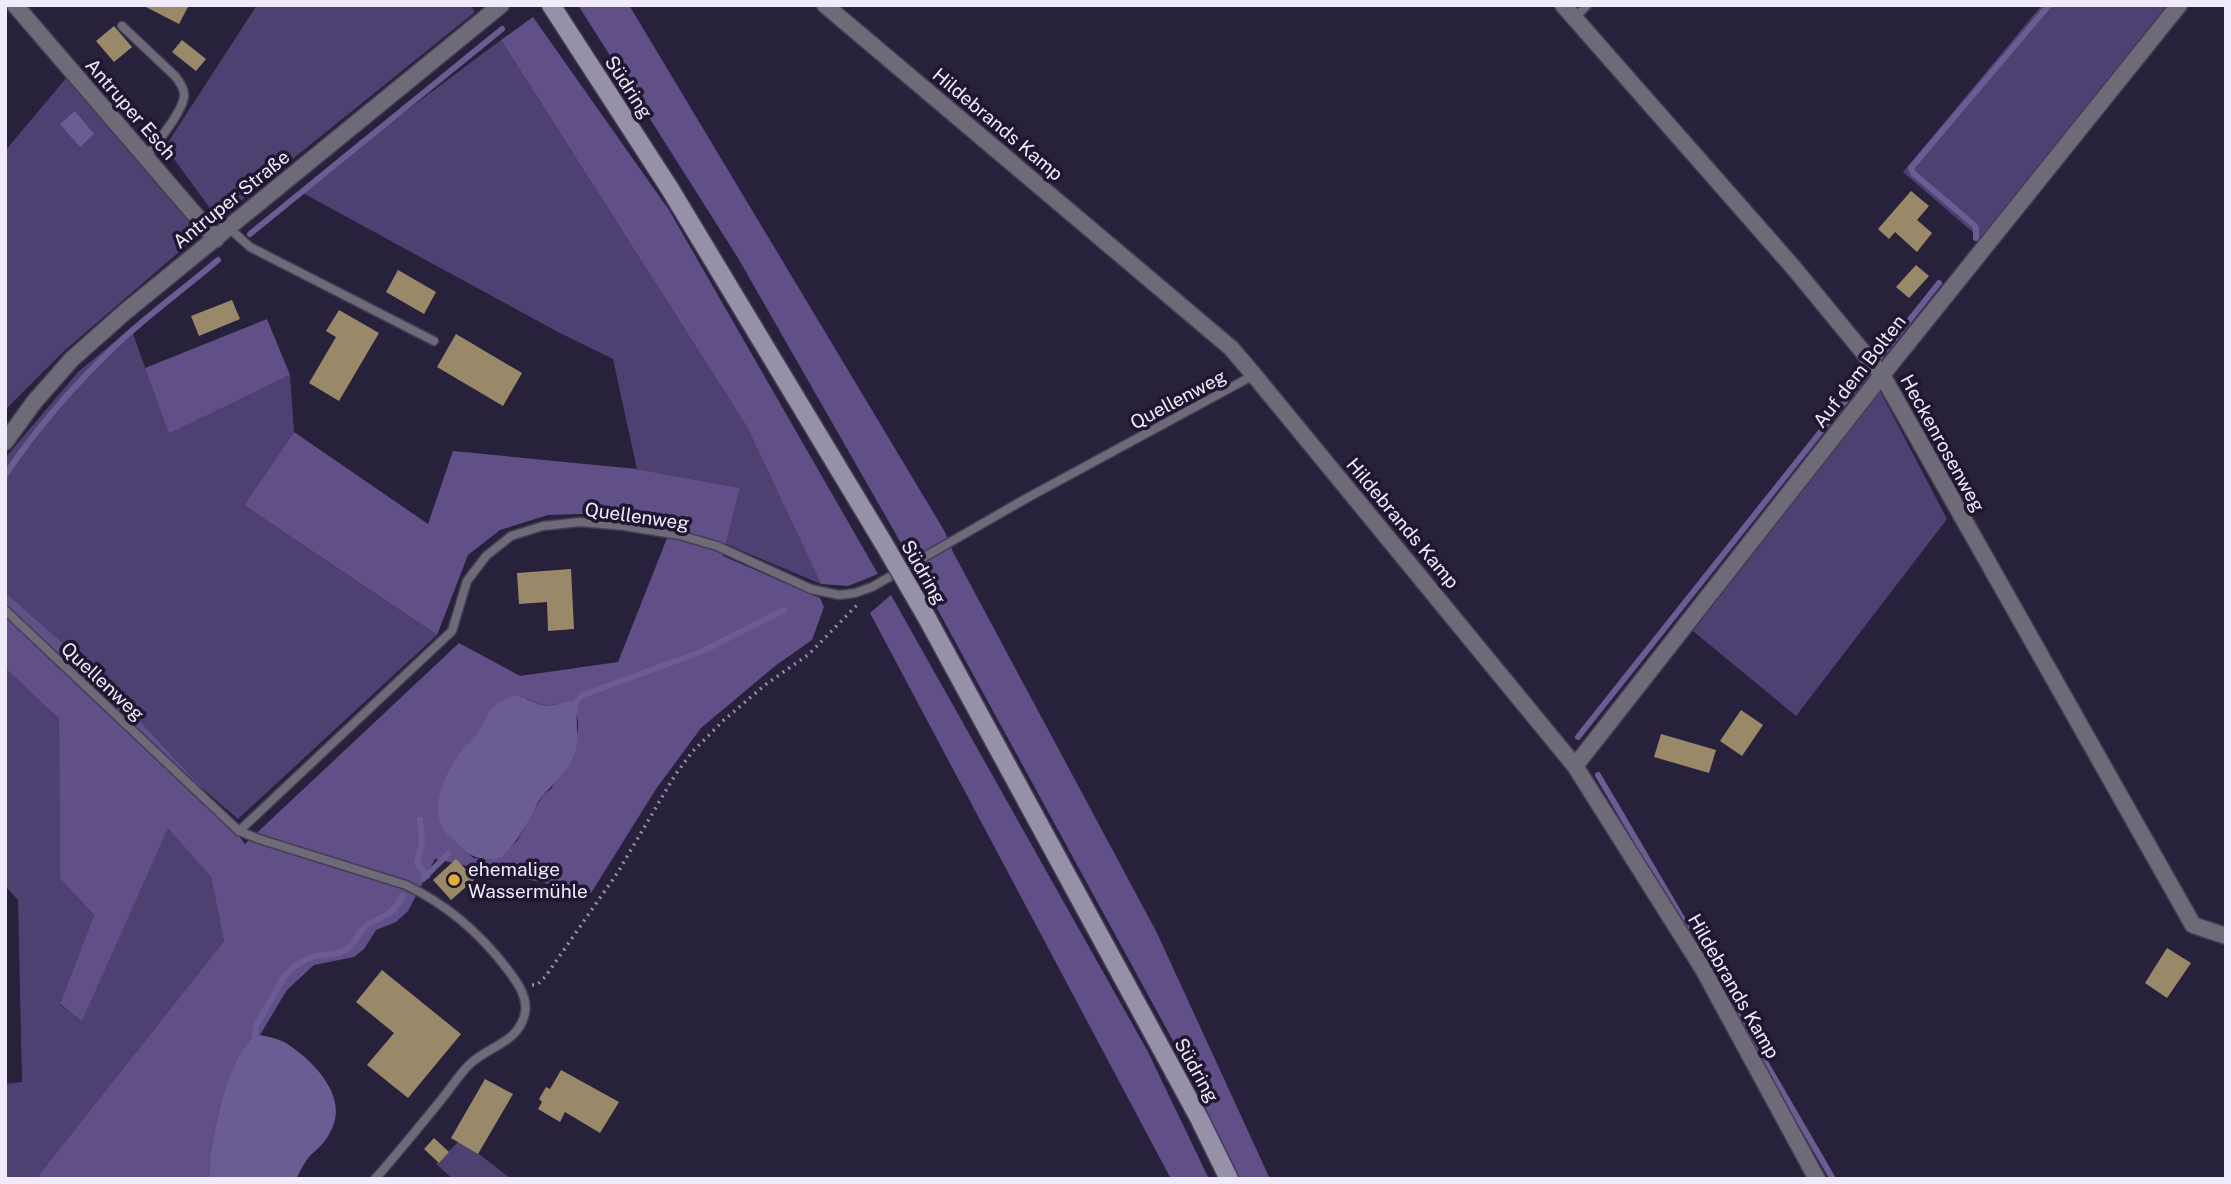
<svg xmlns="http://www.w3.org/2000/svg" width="2231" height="1184" viewBox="0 0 2231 1184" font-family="'Public Sans',sans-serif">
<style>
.green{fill:#4f4072}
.forest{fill:#605087;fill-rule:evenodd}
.water{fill:#6b5c94}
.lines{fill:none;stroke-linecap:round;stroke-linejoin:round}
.stream{stroke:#6b5c94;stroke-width:6}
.building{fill:#9a8969}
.lane-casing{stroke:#443d56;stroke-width:11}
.street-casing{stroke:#443d56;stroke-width:19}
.secondary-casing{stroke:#443d56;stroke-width:21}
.path{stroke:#9590a5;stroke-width:3.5;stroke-dasharray:2 5;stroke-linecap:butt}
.lane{stroke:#6e6a78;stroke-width:8}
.street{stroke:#6e6a78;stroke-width:16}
.secondary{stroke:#9691a8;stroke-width:18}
.secondary-bridge-casing{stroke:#443d56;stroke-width:21;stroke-linecap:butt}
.secondary-bridge{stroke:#9691a8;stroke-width:18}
.poi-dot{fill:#e5ad35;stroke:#1f1731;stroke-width:2.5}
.labels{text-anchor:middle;stroke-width:7;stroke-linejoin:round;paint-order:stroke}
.street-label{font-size:19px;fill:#efebfd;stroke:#1f1731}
.poi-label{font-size:19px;fill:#efebfd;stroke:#1f1731;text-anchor:start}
</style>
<rect width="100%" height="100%" fill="#28213b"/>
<path class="green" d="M 257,5 L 470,5 L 475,12 L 218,219 L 165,147 Z
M 2042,5 L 2167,5 L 1982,240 L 1903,172 Z
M 501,40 L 747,427 L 821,584 L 726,544 L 740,488 L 637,469 L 613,359 L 558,332 L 299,191 Z
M 67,77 L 200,234 L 64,351 L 5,410 L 5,151 Z
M 131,328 L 169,434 L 290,375 L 294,432 L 244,505 L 437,635 L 238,819 L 202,788 L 90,667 L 5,592 L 5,458 L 78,372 Z
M 1880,391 L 1947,519 L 1796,716 L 1693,631 Z
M 5,668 L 59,719 L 60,877 L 94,915 L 60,1005 L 82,1020 L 168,827 L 211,877 L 224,941 L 38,1176 L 40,1179 L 5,1179 L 5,1084 L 22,1082 L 18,900 L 5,886 Z
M 458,1142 L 479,1154 L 511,1179 L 453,1179 L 436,1164 Z"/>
<path class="forest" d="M 578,5 L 629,5 L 945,532 L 953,552 L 1157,933 L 1270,1179 L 1239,1179 L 1177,1048 L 909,557 L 738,258 Z
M 533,17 L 669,210 L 878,574 L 848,586 L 821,584 L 747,427 L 501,40 Z
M 267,319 L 290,375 L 169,434 L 145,368 Z
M 294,432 L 428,524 L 453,451 L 637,469 L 740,488 L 723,556 L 820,598 L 824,607 L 812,640 L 775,666 L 701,728 L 656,789 L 591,893 L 435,859 L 408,911 L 396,922 L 376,930 L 364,949 L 354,957 L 314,965 L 287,990 L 260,1035 C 230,1046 215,1127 210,1157 C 209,1164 210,1171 209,1179 L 40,1179 L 38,1176 L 224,941 L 211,877 L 168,828 L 82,1021 L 60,1004 L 94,915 L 60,878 L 59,719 L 5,668 L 5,592 L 90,667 L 202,788 L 245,844 L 459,643 L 520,676 L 618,662 L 673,523 L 613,513 L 548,515 L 500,530 L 468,555 L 437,635 L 244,505 ZM 527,699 C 543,707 553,707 570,700 C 591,732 566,761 551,789 L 543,795 L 517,841 L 497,860 L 473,858 L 439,813 C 440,755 485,729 527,699 Z
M 891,595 L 1147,1050 L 1209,1179 L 1171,1179 L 870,613 Z"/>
<path class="water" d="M 75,111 L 94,134 L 80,147 L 60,124 Z
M 514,695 C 541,703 541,711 570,700 L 578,707 C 574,723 581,740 574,755 C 568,770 555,783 544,794 C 539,799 536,807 533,813 C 523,831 514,847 497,860 C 475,859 471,857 455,841 C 451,838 446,834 443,829 C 429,803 447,770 463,749 C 467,744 471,741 475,737 C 491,715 484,707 514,695 Z
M 260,1035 C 269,1037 279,1039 286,1043 C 312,1060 346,1093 333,1126 C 328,1138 323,1144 314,1152 C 306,1158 301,1170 296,1179 L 209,1179 C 210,1171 209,1164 210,1157 C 215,1127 230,1045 260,1035 Z"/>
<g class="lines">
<path class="stream" d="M 250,234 L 502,29
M 1976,238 L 1976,229 L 1974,225 L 1913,173 L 1911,168 L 2049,5
M 5,475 C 37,428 73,386 114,347 C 146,316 184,289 218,260
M 568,710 L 583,695 L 703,651 L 784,610
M 1578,737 L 1939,283
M 1598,775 L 1700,949
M 420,820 L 422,842 L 417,863 L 427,876
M 423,879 L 448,854
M 1721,986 L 1833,1179
M 254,1044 L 256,1026 L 284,977 C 292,967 304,959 316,956 C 325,954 334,955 343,951 C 354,946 355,939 361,931 C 369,921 379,920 389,913 C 395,909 399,902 403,896"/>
</g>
<path class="building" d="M 142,5 L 189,5 L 179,24 Z
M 114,26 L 132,47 L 114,62 L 96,41 Z
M 182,40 L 206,59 L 196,71 L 172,52 Z
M 1911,191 L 1929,206 L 1917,220 L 1932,233 L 1917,252 L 1895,232 L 1889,239 L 1878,229 Z
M 1916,265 L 1929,276 L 1909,298 L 1896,287 Z
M 398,270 L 436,292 L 424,314 L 386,292 Z
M 232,300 L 240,319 L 199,336 L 191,316 Z
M 339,310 L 379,333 L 339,401 L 309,383 L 336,337 L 326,331 Z
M 456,334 L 522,373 L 503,406 L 437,367 Z
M 571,569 L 574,629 L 548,631 L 547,602 L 519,604 L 517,573 Z
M 1741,710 L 1763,725 L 1742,756 L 1720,741 Z
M 1661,734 L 1716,750 L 1709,773 L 1654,757 Z
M 456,859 L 475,879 L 451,900 L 433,880 Z
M 2167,948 L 2191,963 L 2167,998 L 2145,983 Z
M 382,970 L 461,1034 L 408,1098 L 367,1065 L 394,1033 L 356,1002 Z
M 561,1070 L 619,1102 L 600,1133 L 565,1112 L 560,1122 L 538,1109 L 542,1102 L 539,1099 L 546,1087 L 550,1089 Z
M 485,1079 L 513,1094 L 478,1154 L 451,1138 Z
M 434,1138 L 449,1152 L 439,1163 L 424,1149 Z"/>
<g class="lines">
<defs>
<path id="lane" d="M 1575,18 L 1587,5
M 122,26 L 175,76 C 179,81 185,89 184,96 C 183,112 156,143 146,157
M 229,228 L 250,247 L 434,341
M 5,610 L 239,831 L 452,631 L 467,581 L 486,556 L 511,536 L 543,526 L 580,522 L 624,526 L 679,535 L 717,546 L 811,589 L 839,595 L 855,593 L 872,587 L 1027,498 L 1254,375
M 239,831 L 259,839 L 406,885 C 448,905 480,933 508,970 C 517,982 528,997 525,1013 C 519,1042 490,1046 471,1063 C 460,1073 451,1088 441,1100 C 419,1127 398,1153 375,1179"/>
<path id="street" d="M 15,5 L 216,239
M 825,5 L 1231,348 L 1254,375 L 1575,766 L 1703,969 L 1817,1179
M 1563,5 L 1793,267 L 1882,375 L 2193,925 L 2226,936
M 5,442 L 35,401 L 72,359 L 125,312 L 501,5
M 1575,766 L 1882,375 L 2179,5"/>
<path id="secondary" d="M 551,5 L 670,189 L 884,544
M 927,618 L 1199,1118 L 1229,1179"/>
</defs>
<use href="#lane" class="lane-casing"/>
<use href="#street" class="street-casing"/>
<use href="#secondary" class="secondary-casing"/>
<path class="path" d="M 532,985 L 537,985 L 545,977 L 618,872 L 675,775 L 693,751 L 724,720 L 765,685 L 809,654 L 857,605"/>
<use href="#lane" class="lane"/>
<use href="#street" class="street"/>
<use href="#secondary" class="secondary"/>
<defs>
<path id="secondary-bridge" d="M 884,544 L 927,618"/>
</defs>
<use href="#secondary-bridge" class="secondary-bridge-casing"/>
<use href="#secondary-bridge" class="secondary-bridge"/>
</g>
<circle class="poi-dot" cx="454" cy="880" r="7"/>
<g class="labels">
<g class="street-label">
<text transform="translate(629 87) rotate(57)" y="7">Südring</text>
<text transform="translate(131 109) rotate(49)" y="7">Antruper Esch</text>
<text transform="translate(998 124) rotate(40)" y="7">Hildebrands Kamp</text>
<text transform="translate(231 199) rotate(-39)" y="7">Antruper Straße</text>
<text transform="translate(1859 371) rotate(-52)" y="7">Auf dem Bolten</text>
<text transform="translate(1178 399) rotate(-28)" y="7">Quellenweg</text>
<text transform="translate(1943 443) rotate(61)" y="7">Heckenrosenweg</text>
<text transform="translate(637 516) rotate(8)" y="7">Quellenweg</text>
<text transform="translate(1403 523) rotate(50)" y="7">Hildebrands Kamp</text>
<text transform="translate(924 572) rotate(60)" y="7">Südring</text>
<text transform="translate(103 681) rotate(43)" y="7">Quellenweg</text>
<text transform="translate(1734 986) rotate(60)" y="7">Hildebrands Kamp</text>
<text transform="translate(1197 1070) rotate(61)" y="7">Südring</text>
</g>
<g class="poi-label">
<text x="468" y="876">ehemalige<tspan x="468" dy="22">Wassermühle</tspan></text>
</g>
</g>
<rect width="2231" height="1184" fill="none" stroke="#efebfd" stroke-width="14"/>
</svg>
